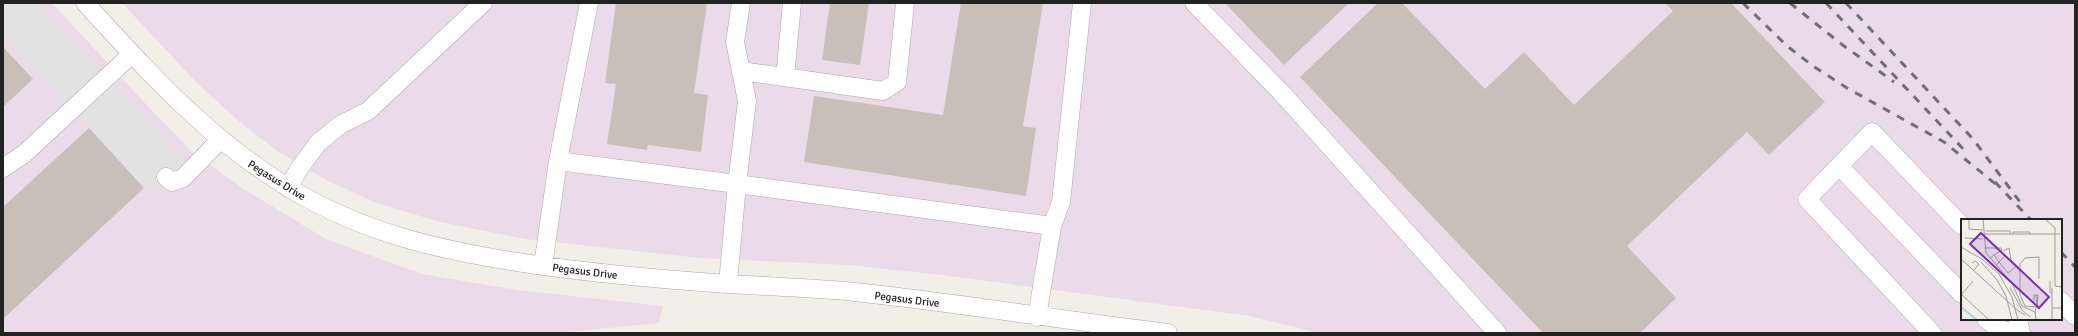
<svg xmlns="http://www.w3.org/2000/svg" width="2078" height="336" viewBox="0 0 2078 336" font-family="Signika,sans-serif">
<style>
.industrial{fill:#ebdbe8;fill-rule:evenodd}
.parking{fill:#e2e2e2}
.building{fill:#c7bfb8}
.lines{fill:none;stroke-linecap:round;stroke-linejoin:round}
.minor-casing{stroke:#a9a9a9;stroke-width:19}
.minor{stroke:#fff;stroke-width:18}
.rail{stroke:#707070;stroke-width:3;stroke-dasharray:8 8;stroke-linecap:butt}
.labels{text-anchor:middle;stroke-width:4;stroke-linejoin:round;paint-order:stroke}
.street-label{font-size:11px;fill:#222;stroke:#fff}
.inset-river{fill:none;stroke:#aad3df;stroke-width:2}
.inset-road{fill:none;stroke:#9f9d99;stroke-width:1}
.view{fill:#7b2cbf;fill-opacity:0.15;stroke:#7b2cbf;stroke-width:2}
.inset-edge{fill:none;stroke:#222;stroke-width:2}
</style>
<rect width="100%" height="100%" fill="#f2efe9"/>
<path class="industrial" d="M 3,3 L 52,3 L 158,117 L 204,164 L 209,164 L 242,188 L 326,239 L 422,274 L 518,290 L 663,306 L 659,323 L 558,333 L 3,333 Z
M 122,3 L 2075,3 L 2075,333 L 1318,333 L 1249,316 L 942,275 L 848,265 L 700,258 L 525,239 L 440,222 L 376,203 L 326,180 L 280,153 L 236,119 L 196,82 ZM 1962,220 L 2061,220 L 2061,319 L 1962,319 Z"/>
<path class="parking" d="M 3,3 L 37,3 L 183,160 L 150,193 L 3,36 Z"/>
<path class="building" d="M 616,3 L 707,3 L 694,93 L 708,95 L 701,152 L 648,145 L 647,150 L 607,144 L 616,84 L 605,83 Z
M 830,3 L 869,3 L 860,65 L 822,60 Z
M 961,3 L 1043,3 L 1023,126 L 1036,128 L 1026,196 L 804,162 L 814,96 L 943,115 Z
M 1225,3 L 1349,3 L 1284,65 Z
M 1378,3 L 1402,3 L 1485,89 L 1524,52 L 1574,105 L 1673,11 L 1665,3 L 1731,3 L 1825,102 L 1769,155 L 1747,132 L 1627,246 L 1676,298 L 1640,333 L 1543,333 L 1300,77 Z
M 3,47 L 33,79 L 3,107 Z
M 89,128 L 144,188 L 3,319 L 3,207 Z"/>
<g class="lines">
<defs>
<path id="minor" d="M 85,3 C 155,79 218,150 310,200 C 375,235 445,251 517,262 C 587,273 658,279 728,284 C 768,286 807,288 846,291 C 953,302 1060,320 1168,333
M 1194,3 L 1280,91 L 1497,333
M 741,71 L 883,91 L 897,82 L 905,3
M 785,77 L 792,3
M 558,161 L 589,3
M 1839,166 L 1962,294
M 3,168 L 24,154 L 132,54
M 166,177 L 172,182 L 183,178 L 220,140
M 288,188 L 299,169 L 318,143 L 340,125 L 368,111 L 483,3
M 1052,226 L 1061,202 L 1082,3
M 543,266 L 558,161 L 737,184 L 747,101 L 735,42 L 741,3
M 728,284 L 737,184 L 1052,226 L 1037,317
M 2061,301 L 2075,316
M 1986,319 L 1999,329 L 2013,333
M 2018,319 L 2021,333
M 1932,333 L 1807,199 L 1872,132 L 1962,226"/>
</defs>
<use href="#minor" class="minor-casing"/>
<use href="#minor" class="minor"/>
<path class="rail" d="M 1743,3 L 1787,46 L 1813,66 L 1847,88 L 1944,142 L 1998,186
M 1790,3 L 1840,43 L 1894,82
M 1826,3 L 1967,153
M 1846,3 L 1973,139 L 2020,202
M 1995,182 L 2031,220
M 2061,252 L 2075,267"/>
</g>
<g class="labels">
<g class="street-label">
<text transform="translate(277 180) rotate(32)" y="4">Pegasus Drive</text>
<text transform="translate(585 271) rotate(7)" y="4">Pegasus Drive</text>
<text transform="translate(907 299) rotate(7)" y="4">Pegasus Drive</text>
</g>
</g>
<g transform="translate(1961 219)">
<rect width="101" height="101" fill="#f2efe9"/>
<path class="inset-river" d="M 0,88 L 16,101"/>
<path class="inset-road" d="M 8,0 L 8,10 L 22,11M 22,0 L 25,34 L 51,64 L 61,87 L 74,93 L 75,101M 84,0 L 94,9 L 94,67 L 101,68M 25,12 L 49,12 L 49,15M 22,15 L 99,15M 52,15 L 52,13 L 69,13 L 69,15M 4,19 L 22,20M 0,28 L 21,40 L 38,55 L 51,78 L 57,101M 23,29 L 40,29 L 41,31 L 33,36M 42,32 L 48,29 L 50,41 L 56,47 L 47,54M 29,39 L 33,36 L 38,43 L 45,36M 0,40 L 56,91 L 64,96M 20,43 L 36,61M 11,44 L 14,42 L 18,45 L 13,51M 35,46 L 38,43 L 47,54M 36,61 L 45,77 L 51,101M 89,62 L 89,74 L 91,74M 49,68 L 61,91 L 69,98M 91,69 L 91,101M 0,75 L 28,101M 1,75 L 12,62M 73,76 L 77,76 L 76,87 L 73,85 ZM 75,76 L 76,88M 91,89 L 100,89 L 101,93M 74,94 L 75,88 L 64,87 L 59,76 L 59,45 L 64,39 L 78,38 L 78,60"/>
<path class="view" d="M 20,14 L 88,78 L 78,89 L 9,25 Z"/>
<rect width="101" height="101" class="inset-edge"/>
</g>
<rect width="2078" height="336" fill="none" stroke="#222222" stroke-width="8"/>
</svg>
